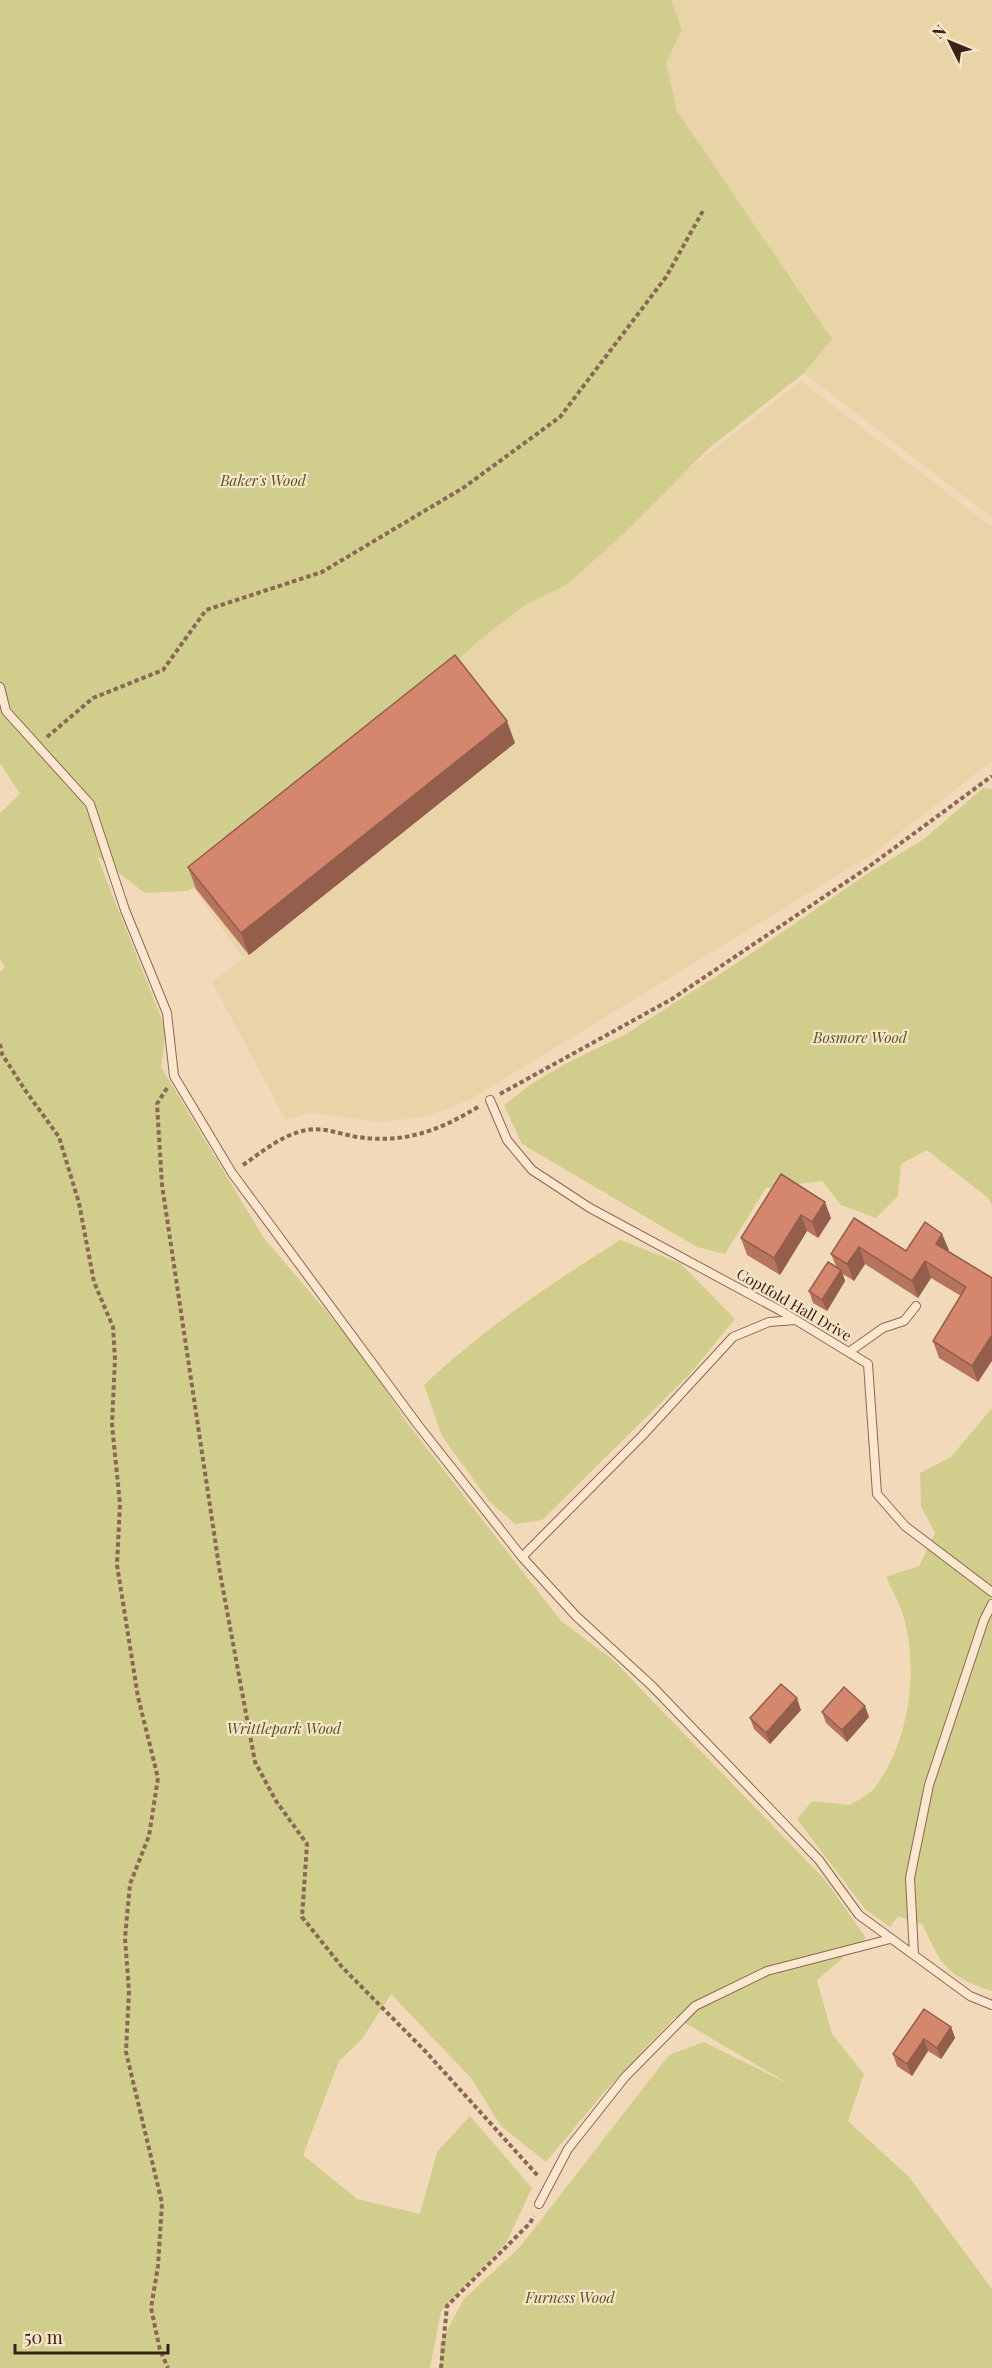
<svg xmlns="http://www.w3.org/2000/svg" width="992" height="2368" viewBox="0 0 992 2368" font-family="'Playfair Display',serif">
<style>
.farmland{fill:#e8d4a7}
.green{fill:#d1ce8d}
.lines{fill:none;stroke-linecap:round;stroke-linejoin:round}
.service-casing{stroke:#8a6853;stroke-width:10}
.path{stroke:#8a6853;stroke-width:4;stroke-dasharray:4.5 3;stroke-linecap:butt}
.service{stroke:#fce7ce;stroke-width:8}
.wall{fill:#b6745d}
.shaded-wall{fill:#945e4c}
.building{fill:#d4876c;stroke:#945e4c;stroke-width:1.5}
.labels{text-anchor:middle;stroke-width:4.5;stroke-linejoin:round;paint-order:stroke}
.park-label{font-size:15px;font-style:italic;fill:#51561e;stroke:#f9e4ca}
.street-label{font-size:15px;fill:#382319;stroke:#f9e4ca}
</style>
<rect width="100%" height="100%" fill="#f2d9ba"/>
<path class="farmland" d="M 671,0 L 992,0 L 992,518 L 804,373 L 832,339 L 677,111 L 666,63 L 682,30 Z
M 801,381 L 992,527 L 992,761 L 871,855 L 471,1099 L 428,1116 L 381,1122 L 309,1113 L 286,1120 L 212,982 L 243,958 L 147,823 L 448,657 Z"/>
<path class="green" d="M 0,0 L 671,0 L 682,30 L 666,63 L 677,111 L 832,339 L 804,373 L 708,449 L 620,537 L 566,585 L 525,605 L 477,642 L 251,860 L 187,891 L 145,893 L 97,856 L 166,1030 L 161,1067 L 263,1237 L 361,1352 L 408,1424 L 561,1621 L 612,1659 L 826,1881 L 866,1938 L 817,1980 L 832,2034 L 864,2074 L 848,2121 L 909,2177 L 992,2289 L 992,2368 L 440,2368 L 440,2343 L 464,2299 L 519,2248 L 669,2055 L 704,2042 L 791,2085 L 675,2017 L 606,2090 L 546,2162 L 501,2126 L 471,2078 L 391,1994 L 362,2039 L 339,2061 L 303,2155 L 357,2199 L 420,2214 L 437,2152 L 470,2116 L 532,2188 L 506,2243 L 441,2311 L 430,2368 L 0,2368 L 0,972 L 5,967 L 0,959 L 0,813 L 20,794 L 0,763 Z
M 983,788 L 992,789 L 992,1205 L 988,1198 L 927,1150 L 901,1164 L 898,1196 L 876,1218 L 841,1205 L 822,1181 L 766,1188 L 725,1254 L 697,1247 L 522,1144 L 504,1105 L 530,1085 L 563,1065 L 626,1034 L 737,963 L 870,872 L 924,839 Z
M 620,1240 L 680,1263 L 735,1319 L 689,1375 L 542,1520 L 515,1524 L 489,1501 L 442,1436 L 424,1385 C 483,1329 551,1284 620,1240 Z
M 992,1408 L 992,1991 C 948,1977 941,1966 923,1925 L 898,1916 L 890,1927 L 865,1909 L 797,1819 L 812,1801 L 850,1805 C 858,1800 871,1794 876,1786 C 910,1739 919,1669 903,1615 C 899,1602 892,1589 886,1577 L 919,1566 L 935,1533 L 921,1506 L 920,1473 L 951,1457 Z"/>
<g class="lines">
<defs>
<path id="service" d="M 0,687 L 6,711 L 90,804 L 125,910 L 167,1013 L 174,1076 L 232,1173 L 418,1425 L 522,1557 L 576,1616 L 652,1686 L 819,1860 L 859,1915 L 970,1996 L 992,2005
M 490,1100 L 507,1140 L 532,1170 L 590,1208 L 781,1311 L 868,1364 L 877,1494 L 905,1526 L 992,1592
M 849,1352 L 883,1328 L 904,1321 L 916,1306
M 522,1557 L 642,1436 L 733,1337 L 769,1322 L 796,1320
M 914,1955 L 910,1878 L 929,1785 L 984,1620 L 992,1604
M 539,2204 L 568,2149 L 625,2077 L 695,2006 L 767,1971 L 890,1939"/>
</defs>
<use href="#service" class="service-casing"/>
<path class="path" d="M 47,737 L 93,698 L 163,670 L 206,610 L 322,572 L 463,488 L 560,417 L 666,277 L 704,209
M 0,1044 L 2,1054 L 25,1090 L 59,1137 L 79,1203 L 94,1282 L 113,1327 L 115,1359 L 112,1425 L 120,1504 L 117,1565 L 138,1697 L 158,1778 L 149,1836 L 130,1884 L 125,1938 L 129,1991 L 126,2052 L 162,2203 L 158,2266 L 151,2308 L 160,2350 L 168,2368
M 167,1088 L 157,1104 L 162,1185 L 220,1573 L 255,1762 L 276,1801 L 307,1844 L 302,1917 L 342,1967 L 426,2052 L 539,2177
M 500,1094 L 672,999 L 867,868 L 992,776
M 243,1165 C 262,1152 283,1134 307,1130 C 322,1127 337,1133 352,1136 C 400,1145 437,1132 478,1107
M 441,2368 L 447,2306 L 530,2223 L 534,2216"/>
<use href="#service" class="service"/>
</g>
<path class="wall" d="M 515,743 L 249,955 L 196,889 L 188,867 Z
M 781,1174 L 831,1218 L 818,1238 L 807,1231 L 780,1275 L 747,1255 L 741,1238 Z
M 854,1218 L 906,1251 L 942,1234 L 948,1251 L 992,1278 L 978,1382 L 939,1358 L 933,1341 L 961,1296 L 931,1278 L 918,1298 L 865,1264 L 854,1281 L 843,1274 L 845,1281 L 827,1311 L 813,1303 L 809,1291 L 836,1266 L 831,1254 Z
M 801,1710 L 770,1744 L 754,1729 L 750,1718 Z
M 822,1712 L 869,1717 L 847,1742 L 826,1723 Z
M 951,2027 L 955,2038 L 941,2059 L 928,2051 L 912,2076 L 897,2066 L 893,2054 Z"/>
<path class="shaded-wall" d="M 507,721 L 515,743 L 249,955 L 241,933 Z
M 825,1202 L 831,1218 L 818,1238 L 812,1222 Z
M 801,1215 L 807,1231 L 780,1275 L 774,1258 Z
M 942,1234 L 949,1250 L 942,1261 L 936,1244 Z
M 859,1247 L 865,1264 L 854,1281 L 847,1264 Z
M 925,1261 L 931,1278 L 918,1298 L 912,1281 Z
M 841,1270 L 845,1281 L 827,1311 L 822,1300 Z
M 992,1335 L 992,1361 L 978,1382 L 972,1366 Z
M 797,1698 L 801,1710 L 770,1744 L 766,1733 Z
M 865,1706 L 869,1717 L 847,1742 L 842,1730 Z
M 951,2027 L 955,2038 L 941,2059 L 937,2048 Z
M 924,2039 L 928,2051 L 912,2076 L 907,2064 Z"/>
<path class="building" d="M 455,655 L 507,721 L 241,933 L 188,867 Z
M 781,1174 L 825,1202 L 812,1222 L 801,1215 L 774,1258 L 741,1238 Z
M 854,1218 L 906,1251 L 925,1222 L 942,1234 L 936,1244 L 992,1278 L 992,1335 L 972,1366 L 933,1341 L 966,1287 L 925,1261 L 912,1281 L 859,1247 L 847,1264 L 831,1254 Z
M 828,1262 L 841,1270 L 822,1300 L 809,1291 Z
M 781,1684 L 797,1698 L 766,1733 L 750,1718 Z
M 844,1687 L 865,1706 L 842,1730 L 822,1712 Z
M 924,2009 L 951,2027 L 937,2048 L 924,2039 L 907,2064 L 893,2054 Z"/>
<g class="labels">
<g class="park-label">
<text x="263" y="486">Baker's Wood</text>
<text x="860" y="1043">Bosmore Wood</text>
<text x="284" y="1734">Writtlepark Wood</text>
<text x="570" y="2303">Furness Wood</text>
</g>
<g class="street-label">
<text transform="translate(794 1305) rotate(30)" y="5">Coptfold Hall Drive</text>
</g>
</g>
<g transform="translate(950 42) rotate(313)" stroke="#f9e4ca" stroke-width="4.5" paint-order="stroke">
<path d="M0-4.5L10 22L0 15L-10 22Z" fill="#382319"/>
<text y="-9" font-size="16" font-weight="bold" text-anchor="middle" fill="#382319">N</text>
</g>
<path d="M15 2344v9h153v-9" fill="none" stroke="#382319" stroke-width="3"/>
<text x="24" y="2344" font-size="18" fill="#382319" stroke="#f9e4ca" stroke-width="4.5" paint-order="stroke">50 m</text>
</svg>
